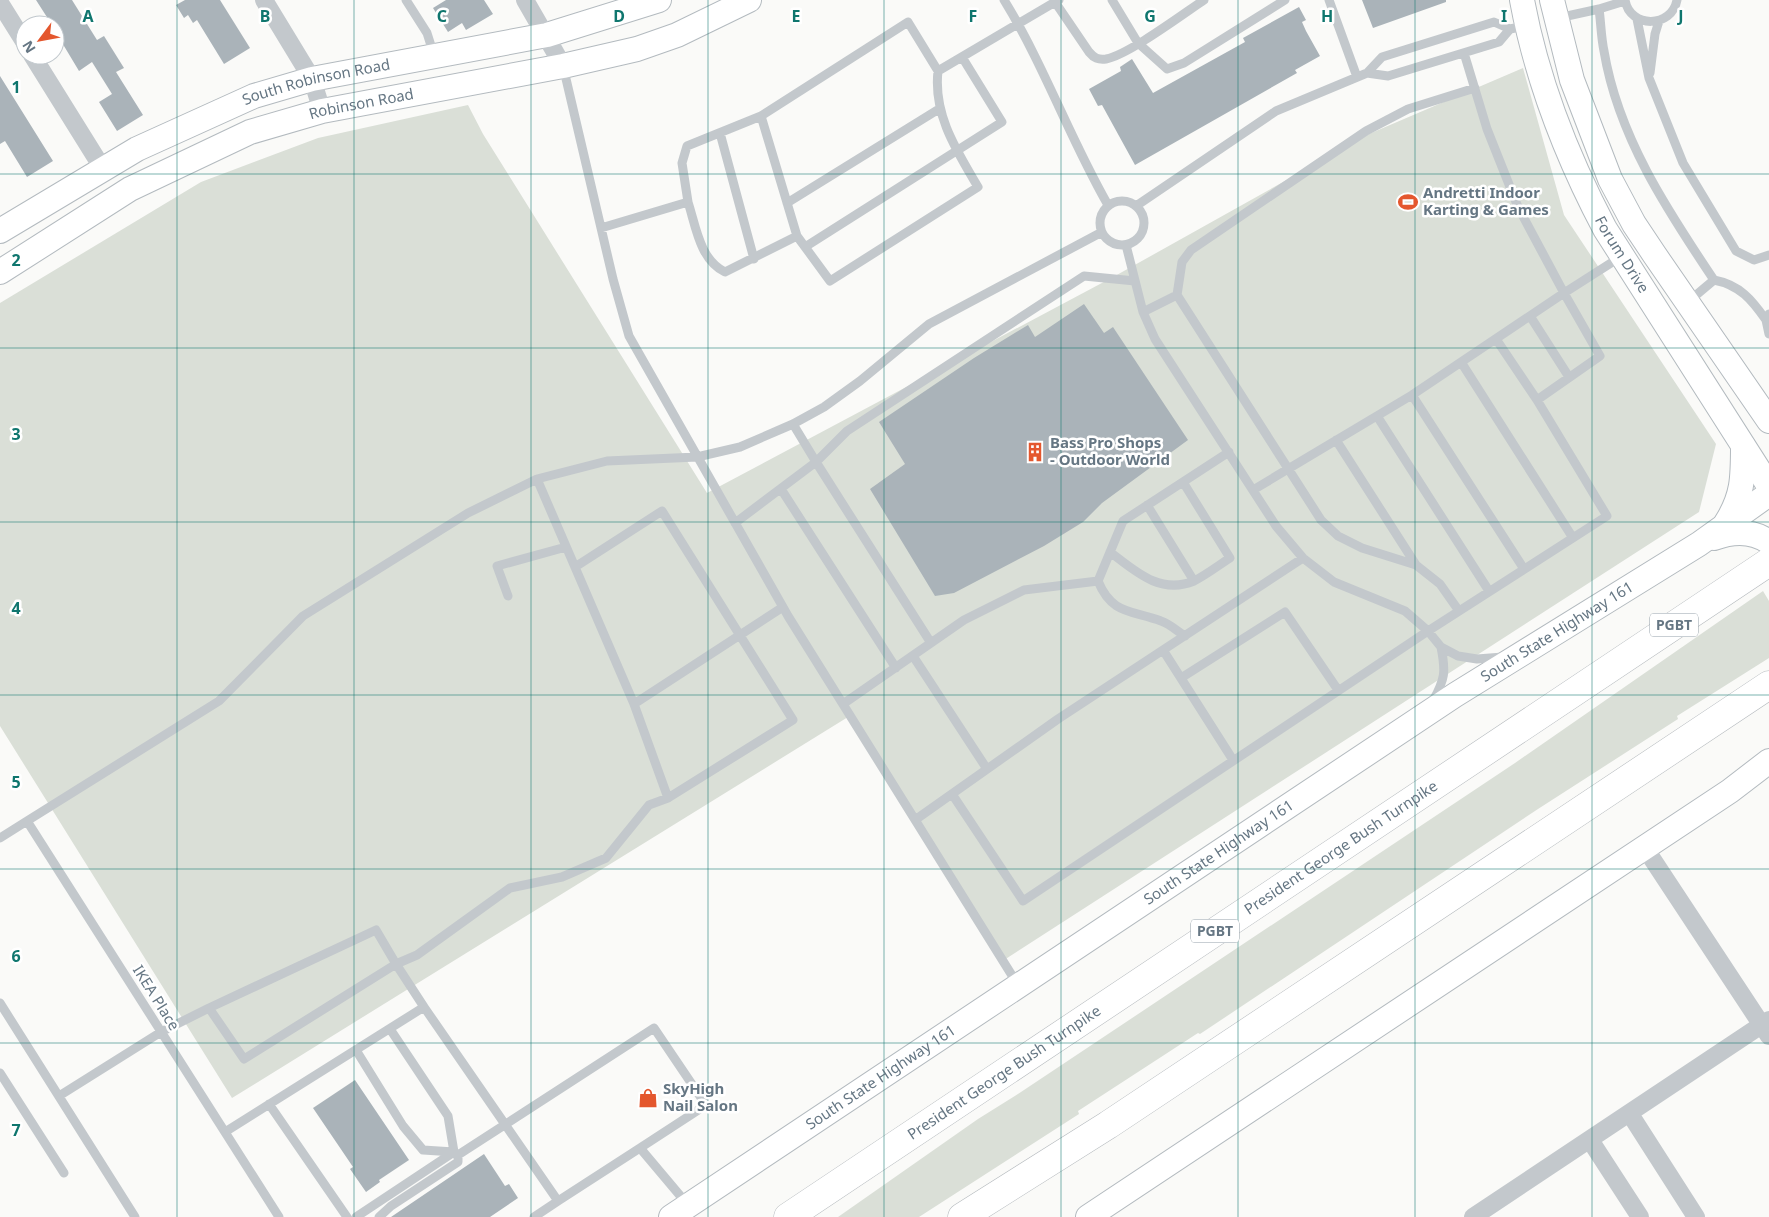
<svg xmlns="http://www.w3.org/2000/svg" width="1769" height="1217" viewBox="0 0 1769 1217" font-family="'Noto Sans',sans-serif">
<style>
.green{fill:#dadfd7}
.building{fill:#aab3b9}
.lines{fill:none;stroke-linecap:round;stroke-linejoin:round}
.secondary-casing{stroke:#b3babf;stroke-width:26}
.highway-casing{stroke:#b4b9bd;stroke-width:29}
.lane{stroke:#c3c8cc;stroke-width:9}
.street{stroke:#c3c8cc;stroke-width:18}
.secondary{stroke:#fff;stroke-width:24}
.highway{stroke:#fff;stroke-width:28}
.grid{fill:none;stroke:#0f766e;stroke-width:1;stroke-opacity:0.55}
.labels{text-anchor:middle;stroke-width:5;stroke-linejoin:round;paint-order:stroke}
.shield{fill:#fff;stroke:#939fa8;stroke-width:1}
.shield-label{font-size:14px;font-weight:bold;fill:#657683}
.street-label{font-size:15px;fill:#657683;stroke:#fff}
.poi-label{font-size:15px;font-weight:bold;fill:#657683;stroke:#fff;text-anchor:start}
.grid-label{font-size:16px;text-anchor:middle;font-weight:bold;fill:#0f766e;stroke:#fff;stroke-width:5;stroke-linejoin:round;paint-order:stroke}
</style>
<rect width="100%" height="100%" fill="#fafaf8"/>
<path class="green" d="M 1523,68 L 1564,215 L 1716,444 L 1699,512 L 1001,962 L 848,717 L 232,1098 L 0,726 L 0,303 L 201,182 L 318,138 L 468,105 L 483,134 L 707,493 L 1115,276 L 1369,134 Z
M 1763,591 L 1769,601 L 1769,658 L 1677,716 L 1678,719 L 1538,809 L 1200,1034 L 1198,1033 L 1078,1111 L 1079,1114 L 919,1217 L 838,1217 L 978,1119 L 1021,1092 L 1515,763 Z"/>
<path class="building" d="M 36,0 L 72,0 L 97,40 L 104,36 L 124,68 L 116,72 L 143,115 L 117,131 L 99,102 L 112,94 L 92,62 L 79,71 L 55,31 L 55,25 L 52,25 Z
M 185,0 L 220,0 L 250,48 L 224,64 L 197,20 L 193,23 L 188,15 L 184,18 L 176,5 Z
M 446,0 L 484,0 L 493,14 L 466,30 L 462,23 L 448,32 L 433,8 Z
M 1362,0 L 1446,0 L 1446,2 L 1373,28 Z
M 1299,7 L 1306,20 L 1302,22 L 1306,31 L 1320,56 L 1295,70 L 1297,73 L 1135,165 L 1102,105 L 1098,106 L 1089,89 L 1121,71 L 1120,67 L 1132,59 L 1153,93 L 1245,42 L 1243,38 Z
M 0,76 L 53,161 L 27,177 L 5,141 L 0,144 Z
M 1084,304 L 1104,333 L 1113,327 L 1188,440 L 1102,503 L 1083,522 L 1044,546 L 954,593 L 935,596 L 870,489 L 905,464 L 879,422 L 974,358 L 1028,325 L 1035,337 Z
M 355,1080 L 409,1160 L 379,1180 L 380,1182 L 366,1192 L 350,1169 L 353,1167 L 313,1108 Z
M 484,1154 L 505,1186 L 509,1184 L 518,1198 L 490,1217 L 391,1217 Z"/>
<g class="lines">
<defs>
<g id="secondary">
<path id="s1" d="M 1522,0 C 1537,81 1567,157 1605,229 L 1769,486"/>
<path d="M 1552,0 L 1572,80 L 1610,179 L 1634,224 L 1654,254 L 1769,421"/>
<path id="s2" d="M 0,231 L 137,149 L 254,96 L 312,79 L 547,35 L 659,0"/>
<path id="s3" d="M 0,272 L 130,189 L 250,132 L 322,111 L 563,66 L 637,49 L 677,35 L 749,0"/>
<path d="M 1726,523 C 1743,496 1743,478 1743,446"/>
<path d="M 1714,538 C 1733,531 1752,530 1769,542"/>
<path id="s4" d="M 671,1217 L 1455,695 L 1699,544 L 1769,494"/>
<path d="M 1088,1217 L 1730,791 L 1769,761"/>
</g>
<g id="highway">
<path id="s5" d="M 788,1217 L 1769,562"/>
<path d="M 962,1217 L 1108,1125 L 1769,685"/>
</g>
</defs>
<use href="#secondary" class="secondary-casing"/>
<use href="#highway" class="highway-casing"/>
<path class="lane" d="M 406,0 L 427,33 L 434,55
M 1004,0 C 1044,65 1070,139 1108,205
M 1059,0 L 1055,2 L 1089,52 C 1094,58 1098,60 1106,59 C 1128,55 1183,14 1204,0
M 1112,0 L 1138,43 L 1167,69 L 1184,63 L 1285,0
M 1329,0 L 1357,77
M 1625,0 C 1630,29 1672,28 1677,0
M 1599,9 L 1625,1
M 1558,18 L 1599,9 C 1601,23 1601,37 1604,51 C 1618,136 1667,210 1714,280 L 1689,301
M 1637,19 L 1649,78 L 1683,163 L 1736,251 L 1754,260 L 1769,255
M 563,66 L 613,279 L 629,336 L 788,616 L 1018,985
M 1367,73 L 1388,76 L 1499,42 L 1510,29 L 1515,28
M 1650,73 L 1655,34 L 1659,21
M 761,116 L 797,236
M 720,133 L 754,259
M1100 223a22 22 0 1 1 44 0a22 22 0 1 1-44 0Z
M 688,202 L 682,163 L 687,146 L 761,116 L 908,22 L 938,71
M 787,203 L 939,109
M 1136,206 L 1276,111 L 1367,73 L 1382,57 L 1494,22 L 1510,29
M 601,228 L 688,202 C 696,227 700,260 725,272 L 797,236 L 830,281 L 978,187 C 957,151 933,115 938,71 L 1055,2
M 1126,245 L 1143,312 L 1155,339 L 1276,526 L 1303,558 L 1334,582 L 1405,611 L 1428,631 L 1441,647 L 1458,656 L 1477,659 L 1503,657
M 805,247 L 1002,122 L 962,57
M 1714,280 C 1740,285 1752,300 1766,320
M 1177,295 L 1321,520 L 1338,536 L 1362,548 L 1416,565 L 1440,584 L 1459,611
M 1143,312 L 1177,295 L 1182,262 L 1191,250 L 1366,131 L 1408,109 L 1475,88
M 1769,314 L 1766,320 L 1769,334
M 1530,316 L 1569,377
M 1496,339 L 1537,400
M 1461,362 L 1573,538
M 1412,395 L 1524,569
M 1377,416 L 1489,591
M 793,424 L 816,462 L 847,431 L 1084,276 L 1135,281
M 1336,440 L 1416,565
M 537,479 L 607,461 L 697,457 L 740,447 L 793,424 L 824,407 L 860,381 L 929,324 L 1102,232
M 781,489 L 896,668
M 1253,490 L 1412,395 L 1564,293 L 1518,207 L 1487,129 L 1464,53
M 1147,505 L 1194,581
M 735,523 L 816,462 L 931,643
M 1110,552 C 1135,571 1160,595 1194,581 C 1206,575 1219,565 1230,558 L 1183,482
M 575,567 L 662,511 L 793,720 L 668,798 L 634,704
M 508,596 L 497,566 L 566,547
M 1185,636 C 1177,631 1170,624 1161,621 C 1132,610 1112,615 1098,581 L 1123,521 L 1229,452
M 1163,650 L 1233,760
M 913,656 L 987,769
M 1181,678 L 1285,612 L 1338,690
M 1433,701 C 1445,679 1446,672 1441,647
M 843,704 L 964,620 L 1024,590 L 1098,581
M 952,794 L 1023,901 L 1428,631 L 1607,516 L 1537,400 L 1600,356 L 1564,293 L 1622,256
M 915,820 L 1058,719 L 1303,558
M 27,821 L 219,701 L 303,616 L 468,513 L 537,479 L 634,704 L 783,607
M 0,838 L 27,821 L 279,1217
M 376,930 L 396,964 L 244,1059 L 209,1008 Z
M 0,1003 L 135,1217
M 424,1007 L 396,964 L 417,955 L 510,888 L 562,877 L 606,858 L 649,805 L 668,798
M 356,1050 L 403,1126 L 423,1150 L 454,1152 L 458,1155 L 654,1028 L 706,1105 L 640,1148
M 0,1073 L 64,1173
M 59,1096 L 161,1032 L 209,1008
M 269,1104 L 347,1217
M 225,1132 L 424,1007 L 558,1201 L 640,1148 L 688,1205
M 356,1217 L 454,1152 L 448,1116 L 390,1029
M 379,1217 L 391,1206 L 458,1162 L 458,1155
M 534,1217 L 558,1201"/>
<path class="street" d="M 264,0 L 312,79 L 322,111
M 525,0 L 563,66
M 0,3 L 25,43
M 32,55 L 103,169
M 1645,848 L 1769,1036
M 1630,1114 L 1696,1217
M 1590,1140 L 1640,1217
M 1473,1217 L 1769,1020"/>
<use href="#secondary" class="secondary"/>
<use href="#highway" class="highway"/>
</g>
<path class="grid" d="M 177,0 L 177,1217M 354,0 L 354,1217M 531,0 L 531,1217M 708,0 L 708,1217M 884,0 L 884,1217M 1061,0 L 1061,1217M 1238,0 L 1238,1217M 1415,0 L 1415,1217M 1592,0 L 1592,1217M 0,174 L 1769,174M 0,348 L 1769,348M 0,522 L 1769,522M 0,695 L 1769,695M 0,869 L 1769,869M 0,1043 L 1769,1043"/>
<defs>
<symbol id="stadium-bare" viewBox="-9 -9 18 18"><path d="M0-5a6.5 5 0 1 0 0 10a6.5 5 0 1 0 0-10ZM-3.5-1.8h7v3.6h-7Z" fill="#e4572e" stroke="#fff" stroke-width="2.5" paint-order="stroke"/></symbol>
<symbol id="building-bare" viewBox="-9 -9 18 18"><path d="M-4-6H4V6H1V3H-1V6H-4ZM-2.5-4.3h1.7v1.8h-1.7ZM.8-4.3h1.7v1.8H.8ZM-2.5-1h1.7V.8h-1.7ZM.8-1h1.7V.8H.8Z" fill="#e4572e" stroke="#fff" stroke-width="2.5" paint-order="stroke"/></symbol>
<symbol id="shop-bare" viewBox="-9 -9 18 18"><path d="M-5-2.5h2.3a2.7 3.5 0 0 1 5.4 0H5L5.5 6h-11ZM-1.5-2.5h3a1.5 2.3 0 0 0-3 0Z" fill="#e4572e" stroke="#fff" stroke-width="2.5" paint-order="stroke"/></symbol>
</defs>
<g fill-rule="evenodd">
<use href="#stadium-bare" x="1394" y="188" width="28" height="28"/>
<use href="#building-bare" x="1021" y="438" width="28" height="28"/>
<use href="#shop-bare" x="634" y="1084" width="28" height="28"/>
</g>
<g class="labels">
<g class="shield">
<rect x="1650" y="613.5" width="48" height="23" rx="4"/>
<rect x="1191" y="919.5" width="48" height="23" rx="4"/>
</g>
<g class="shield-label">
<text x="1674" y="630">PGBT</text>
<text x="1215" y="936">PGBT</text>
</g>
<g class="street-label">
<text dy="5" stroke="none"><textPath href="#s2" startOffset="352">South Robinson Road</textPath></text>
<text dy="5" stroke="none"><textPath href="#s3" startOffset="402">Robinson Road</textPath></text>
<text dy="5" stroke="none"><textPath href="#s1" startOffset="275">Forum Drive</textPath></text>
<text dy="5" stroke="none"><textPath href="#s4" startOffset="1062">South State Highway 161</textPath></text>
<text dy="5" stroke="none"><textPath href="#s5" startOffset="665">President George Bush Turnpike</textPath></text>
<text dy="5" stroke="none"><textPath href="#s4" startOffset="658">South State Highway 161</textPath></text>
<text transform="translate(156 998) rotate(58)" y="5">IKEA Place</text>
<text dy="5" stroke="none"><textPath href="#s5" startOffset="260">President George Bush Turnpike</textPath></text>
<text dy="5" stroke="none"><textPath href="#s4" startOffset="252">South State Highway 161</textPath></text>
</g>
<g class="poi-label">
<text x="1423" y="198">Andretti Indoor<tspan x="1423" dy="17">Karting &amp; Games</tspan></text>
<text x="1050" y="448">Bass Pro Shops<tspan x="1050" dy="17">- Outdoor World</tspan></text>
<text x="663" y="1094">SkyHigh<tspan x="663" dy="17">Nail Salon</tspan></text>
</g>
</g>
<g class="grid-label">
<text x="88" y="22">A</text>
<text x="265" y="22">B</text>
<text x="442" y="22">C</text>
<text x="619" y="22">D</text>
<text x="796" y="22">E</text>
<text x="973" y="22">F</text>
<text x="1150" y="22">G</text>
<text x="1327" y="22">H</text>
<text x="1504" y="22">I</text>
<text x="1681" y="22">J</text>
<text x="16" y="93">1</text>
<text x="16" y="266">2</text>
<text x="16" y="440">3</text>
<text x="16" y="614">4</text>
<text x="16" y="788">5</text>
<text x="16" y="962">6</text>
<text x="16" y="1136">7</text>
</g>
<g transform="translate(40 40) rotate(238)"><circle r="24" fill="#ffffff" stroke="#c1c8cd"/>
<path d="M0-4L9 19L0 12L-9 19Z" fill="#e4572e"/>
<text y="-8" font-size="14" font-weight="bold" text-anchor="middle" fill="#657683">N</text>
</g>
</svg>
